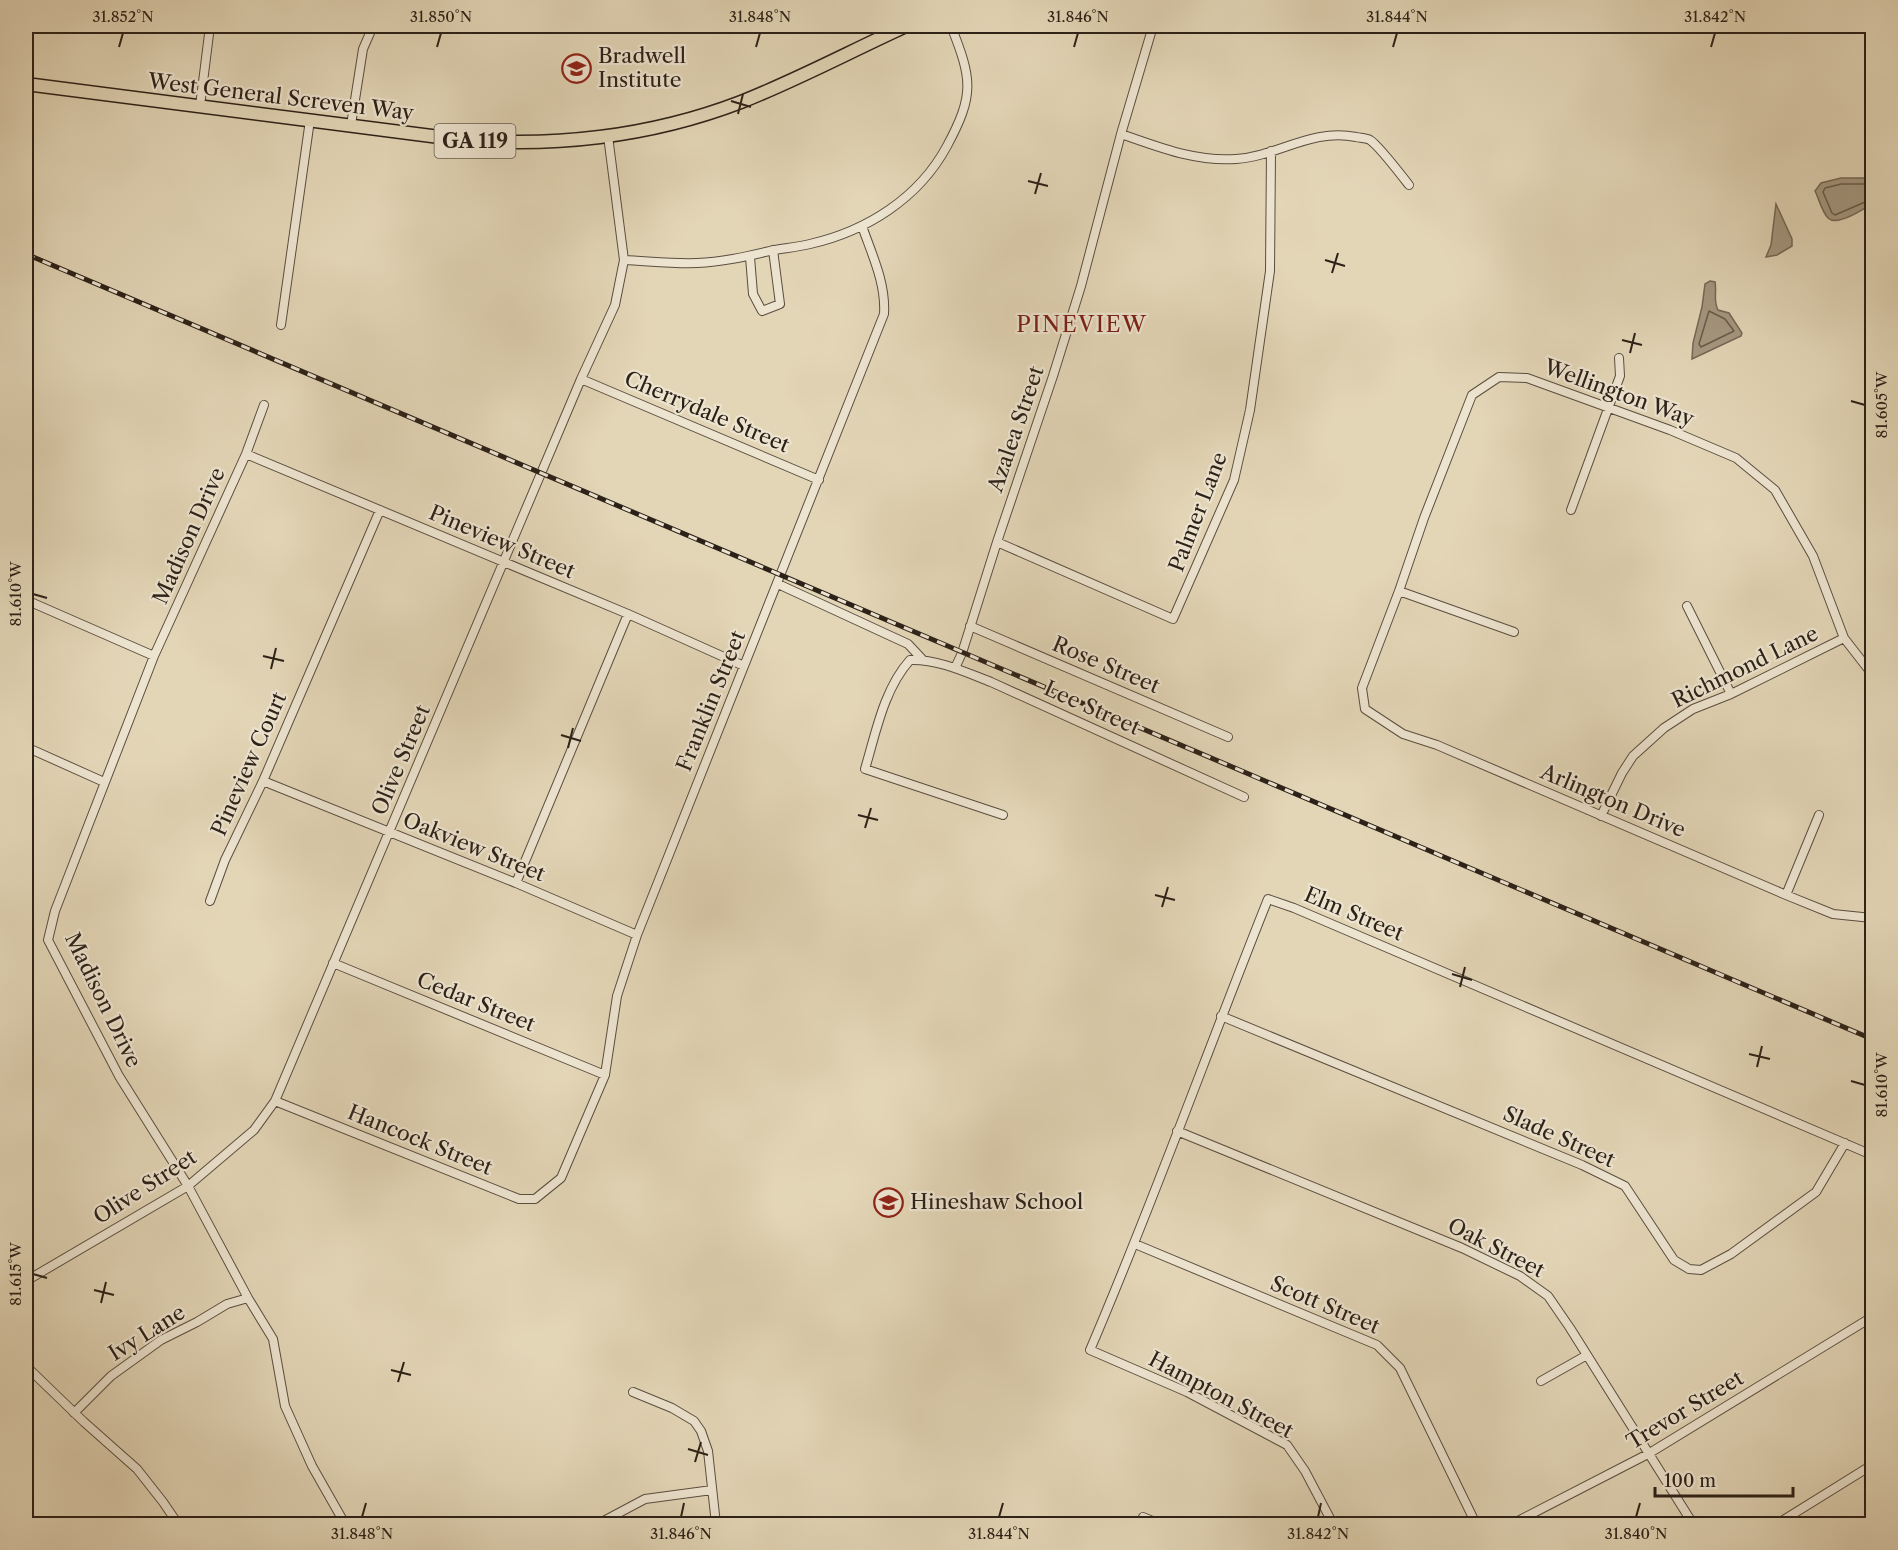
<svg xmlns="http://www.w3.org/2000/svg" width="1898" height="1550" viewBox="0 0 1898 1550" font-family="'Libre Caslon Text',serif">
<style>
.water{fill:#a59881;stroke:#756857;stroke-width:1.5}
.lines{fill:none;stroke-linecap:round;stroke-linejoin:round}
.shore{stroke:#685c4c;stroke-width:1.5}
.street-casing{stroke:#5a4e40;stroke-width:10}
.primary-casing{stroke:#2c2118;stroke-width:15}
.street{stroke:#ede4d0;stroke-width:8}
.primary{stroke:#e3d6b7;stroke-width:12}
.rail-casing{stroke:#2c2118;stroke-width:5}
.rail{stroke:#ede4d0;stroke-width:3;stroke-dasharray:9;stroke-linecap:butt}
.ticks{fill:none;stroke:#2c2118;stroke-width:2}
.labels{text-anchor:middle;stroke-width:4.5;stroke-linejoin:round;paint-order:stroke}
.shield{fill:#ede4d0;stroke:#665c4f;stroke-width:1.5}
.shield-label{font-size:20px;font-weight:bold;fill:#2c2118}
.poi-label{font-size:21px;fill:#2c2118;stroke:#ede4d0;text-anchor:start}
.street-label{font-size:21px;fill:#2c2118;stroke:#ede4d0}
.neighbourhood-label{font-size:22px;letter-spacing:1.5px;fill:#7a1f14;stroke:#ede4d0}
.neatline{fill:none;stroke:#2c2118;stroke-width:2}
.ticks-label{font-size:15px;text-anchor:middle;fill:#2c2118}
</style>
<rect width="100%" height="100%" fill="#e3d6b7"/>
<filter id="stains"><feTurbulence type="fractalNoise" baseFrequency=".00333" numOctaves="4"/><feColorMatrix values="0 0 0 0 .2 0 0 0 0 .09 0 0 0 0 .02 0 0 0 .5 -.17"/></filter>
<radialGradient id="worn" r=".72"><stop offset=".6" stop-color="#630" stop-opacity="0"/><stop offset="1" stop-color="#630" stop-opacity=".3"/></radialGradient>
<path class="water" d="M 1841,178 L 1872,178 L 1872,204 C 1863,209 1837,227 1828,218 C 1822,212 1819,199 1815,191 L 1821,183 Z
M 1776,204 L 1792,239 L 1792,246 L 1777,255 L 1766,257 L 1771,245 Z
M 1710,281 L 1715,282 C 1717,292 1713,301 1718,310 L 1729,313 L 1742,333 L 1741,336 L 1692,359 L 1693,343 L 1702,307 L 1705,284 Z"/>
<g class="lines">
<path class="shore" d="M 1872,184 L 1841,184 L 1825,188 L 1823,192 L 1832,213 L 1835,215 L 1872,199
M 1709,311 L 1725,319 L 1734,331 L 1701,347 L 1699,344 Z"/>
<defs>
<path id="street" d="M 200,106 L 210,26
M 351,125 L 363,49 L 373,26
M 1121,134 C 1159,147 1195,162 1236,159 C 1279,156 1311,128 1356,137 C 1360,138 1366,138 1370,140 C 1378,145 1402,176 1409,185
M 750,257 L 753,294 L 762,311 L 780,304 L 773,250
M 624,260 C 648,261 673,264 697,263 C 724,262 748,256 774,250 C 786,248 798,247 810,244 C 867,231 919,198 947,146 C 975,94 972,79 951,26
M 281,325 L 310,120
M 581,379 L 819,480
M 264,405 L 246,454 L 154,656 L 55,911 L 48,940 L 119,1076 L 188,1186 L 248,1298 L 273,1339 L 285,1406 L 312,1466 L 345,1524
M 246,454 L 628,614 L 744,666
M 1571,510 L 1620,376 L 1619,358
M 997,542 L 1173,619 L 1234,480 L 1250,410 L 1270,271 L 1271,151
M 778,584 L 908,644 L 923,660
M 1399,591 L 1514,632
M 26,600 L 154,656
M 1687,606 L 1731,694
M 970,626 L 1228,737
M 955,668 L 962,653 L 997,542 L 1053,376 L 1081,286 L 1121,134 L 1153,26
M 1872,674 L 1844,638 L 1813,556 L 1775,490 L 1736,458 L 1670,430 L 1527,378 L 1499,377 L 1472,395 L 1424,518 L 1399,591 L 1362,688 L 1365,709 L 1403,734 L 1437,745 L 1786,895 L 1833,914 L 1872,918
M 26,747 L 104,782
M 263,781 L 516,883 L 637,935
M 1003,815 L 865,769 C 876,732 884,689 910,660 C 938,659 965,672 991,682 L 1244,797
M 1601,816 L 1622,773 L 1633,756 L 1664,728 L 1693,709 L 1731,694 L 1844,638
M 516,883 L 628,614
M 1786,895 L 1819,815
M 210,901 L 225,860 L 263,781 L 380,510
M 333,963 L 605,1075
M 1221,1016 L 1582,1165 L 1625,1186 L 1674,1260 L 1689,1269 L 1701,1270 L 1731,1254 L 1816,1192 L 1845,1143
M 275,1101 L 519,1199 L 535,1199 L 561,1178 L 605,1075 L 617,996 L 637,935 L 884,314 C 886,283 872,255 862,226
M 1177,1131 L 1462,1248 L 1520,1276 L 1548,1296 L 1570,1328 L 1693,1524
M 1135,1244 L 1377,1345 L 1400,1368 L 1476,1524
M 26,1281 L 188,1186 L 254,1130 L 275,1101 L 581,379 L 615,305 L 624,260 L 608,136
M 26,1366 L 84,1422 L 137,1469 L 163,1502 L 178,1524
M 1541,1381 L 1587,1355
M 633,1392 L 672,1408 L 694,1421 L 701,1431 L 708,1451 L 716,1524
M 74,1413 L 111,1376 L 161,1340 L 197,1322 L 227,1304 L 248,1298
M 1143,1517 L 1160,1524
M 598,1524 L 645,1499 L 712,1490
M 1333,1524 L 1305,1471 L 1287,1445 L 1187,1392 L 1090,1350 C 1154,1201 1208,1049 1268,899 L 1294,908 L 1872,1155
M 1512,1524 L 1648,1454 L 1872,1317
M 1777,1524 L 1872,1465"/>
<path id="primary" d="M 26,84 L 455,139 C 551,148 650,137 741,102 C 797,80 851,51 906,26"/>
</defs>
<use href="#street" class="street-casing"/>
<use href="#primary" class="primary-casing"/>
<use href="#street" class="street"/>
<use href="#primary" class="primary"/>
<defs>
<path id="rail" d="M 26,254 L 1872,1039"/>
</defs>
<use href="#rail" class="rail-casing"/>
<use href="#rail" class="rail"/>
</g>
<path class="ticks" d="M 119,47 L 123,33M 437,47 L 441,33M 756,47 L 760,33M 1074,47 L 1078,33M 1393,47 L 1397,33M 1711,47 L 1715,33M 731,101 L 751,107M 738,114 L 743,94M 1028,181 L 1048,186M 1035,194 L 1041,173M 1325,260 L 1345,266M 1332,273 L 1338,253M 1622,340 L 1642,345M 1630,353 L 1635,333M 1851,401 L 1865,405M 33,594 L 47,598M 263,656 L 284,661M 271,669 L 276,648M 561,735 L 581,741M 568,748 L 573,728M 858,815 L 878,820M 865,828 L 871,808M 1155,895 L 1175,900M 1162,907 L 1168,887M 1452,974 L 1472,980M 1460,987 L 1465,967M 1749,1054 L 1770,1059M 1757,1067 L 1762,1046M 1851,1081 L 1865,1085M 33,1274 L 47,1278M 94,1290 L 114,1295M 101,1303 L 106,1282M 391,1370 L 411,1375M 398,1382 L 404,1362M 688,1449 L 708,1455M 695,1462 L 701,1442M 362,1517 L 366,1503M 681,1517 L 684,1503M 999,1517 L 1003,1503M 1318,1517 L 1321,1503M 1636,1517 L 1640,1503"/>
<defs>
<symbol id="school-ring" viewBox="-11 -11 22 22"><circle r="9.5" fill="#ede4d0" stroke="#8f2418" stroke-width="1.5"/><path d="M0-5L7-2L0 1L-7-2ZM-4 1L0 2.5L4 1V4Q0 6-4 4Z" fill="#8f2418"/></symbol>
</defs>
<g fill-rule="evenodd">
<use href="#school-ring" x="560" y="52" width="33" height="33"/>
<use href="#school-ring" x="872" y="1186" width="33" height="33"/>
</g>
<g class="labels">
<rect class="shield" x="434.5" y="124" width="81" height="34" rx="4.5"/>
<g class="shield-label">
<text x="475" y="148">GA 119</text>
</g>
<g class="poi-label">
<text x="598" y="63">Bradwell<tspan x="598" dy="24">Institute</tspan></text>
<text x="910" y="1209">Hineshaw School</text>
</g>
<g class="street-label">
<text transform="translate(281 97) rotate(7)" y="7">West General Screven Way</text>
<text transform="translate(1619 393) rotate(20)" y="7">Wellington Way</text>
<text transform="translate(707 412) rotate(23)" y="7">Cherrydale Street</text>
<text transform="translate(1016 429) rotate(-71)" y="7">Azalea Street</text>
<text transform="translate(1198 512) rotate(-69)" y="7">Palmer Lane</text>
<text transform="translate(189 536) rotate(-66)" y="7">Madison Drive</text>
<text transform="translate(502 542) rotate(23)" y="7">Pineview Street</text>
<text transform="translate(1106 665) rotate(23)" y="7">Rose Street</text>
<text transform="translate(1745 667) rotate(-26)" y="7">Richmond Lane</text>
<text transform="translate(711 701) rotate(-68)" y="7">Franklin Street</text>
<text transform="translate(1092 708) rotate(24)" y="7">Lee Street</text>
<text transform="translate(401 760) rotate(-67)" y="7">Olive Street</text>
<text transform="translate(249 764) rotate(-66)" y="7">Pineview Court</text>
<text transform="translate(1613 801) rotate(23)" y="7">Arlington Drive</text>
<text transform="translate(474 847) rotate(22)" y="7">Oakview Street</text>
<text transform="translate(1354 914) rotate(23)" y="7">Elm Street</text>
<text transform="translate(103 1000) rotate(64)" y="7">Madison Drive</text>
<text transform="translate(476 1002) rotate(22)" y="7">Cedar Street</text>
<text transform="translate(1559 1137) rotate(24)" y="7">Slade Street</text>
<text transform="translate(420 1140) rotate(22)" y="7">Hancock Street</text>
<text transform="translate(145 1187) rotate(-33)" y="7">Olive Street</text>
<text transform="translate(1496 1248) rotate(27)" y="7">Oak Street</text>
<text transform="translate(1325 1305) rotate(23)" y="7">Scott Street</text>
<text transform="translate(147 1333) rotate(-32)" y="7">Ivy Lane</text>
<text transform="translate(1221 1395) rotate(28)" y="7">Hampton Street</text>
<text transform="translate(1685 1410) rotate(-31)" y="7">Trevor Street</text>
</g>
<g class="neighbourhood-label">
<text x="1082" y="332">PINEVIEW</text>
</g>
</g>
<rect width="1898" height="1550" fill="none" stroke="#e3d6b7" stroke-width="66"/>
<path d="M1655 1487v9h138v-9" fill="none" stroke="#2c2118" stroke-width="3"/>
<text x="1664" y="1487" font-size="18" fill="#2c2118" stroke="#ede4d0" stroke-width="4.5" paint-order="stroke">100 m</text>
<rect x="33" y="33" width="1832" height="1484" class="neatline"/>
<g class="ticks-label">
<text x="123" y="22">31.852°N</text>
<text x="441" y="22">31.850°N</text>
<text x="760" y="22">31.848°N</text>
<text x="1078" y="22">31.846°N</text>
<text x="1397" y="22">31.844°N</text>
<text x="1715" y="22">31.842°N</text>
<text transform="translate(1882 405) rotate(-90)" y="5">81.605°W</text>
<text transform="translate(16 594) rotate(-90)" y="5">81.610°W</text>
<text transform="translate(1882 1085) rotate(-90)" y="5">81.610°W</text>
<text transform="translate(16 1274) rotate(-90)" y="5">81.615°W</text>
<text x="362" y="1539">31.848°N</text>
<text x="681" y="1539">31.846°N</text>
<text x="999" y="1539">31.844°N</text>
<text x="1318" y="1539">31.842°N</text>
<text x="1636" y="1539">31.840°N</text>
</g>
<rect width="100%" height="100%" filter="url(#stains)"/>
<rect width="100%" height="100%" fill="url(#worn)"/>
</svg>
